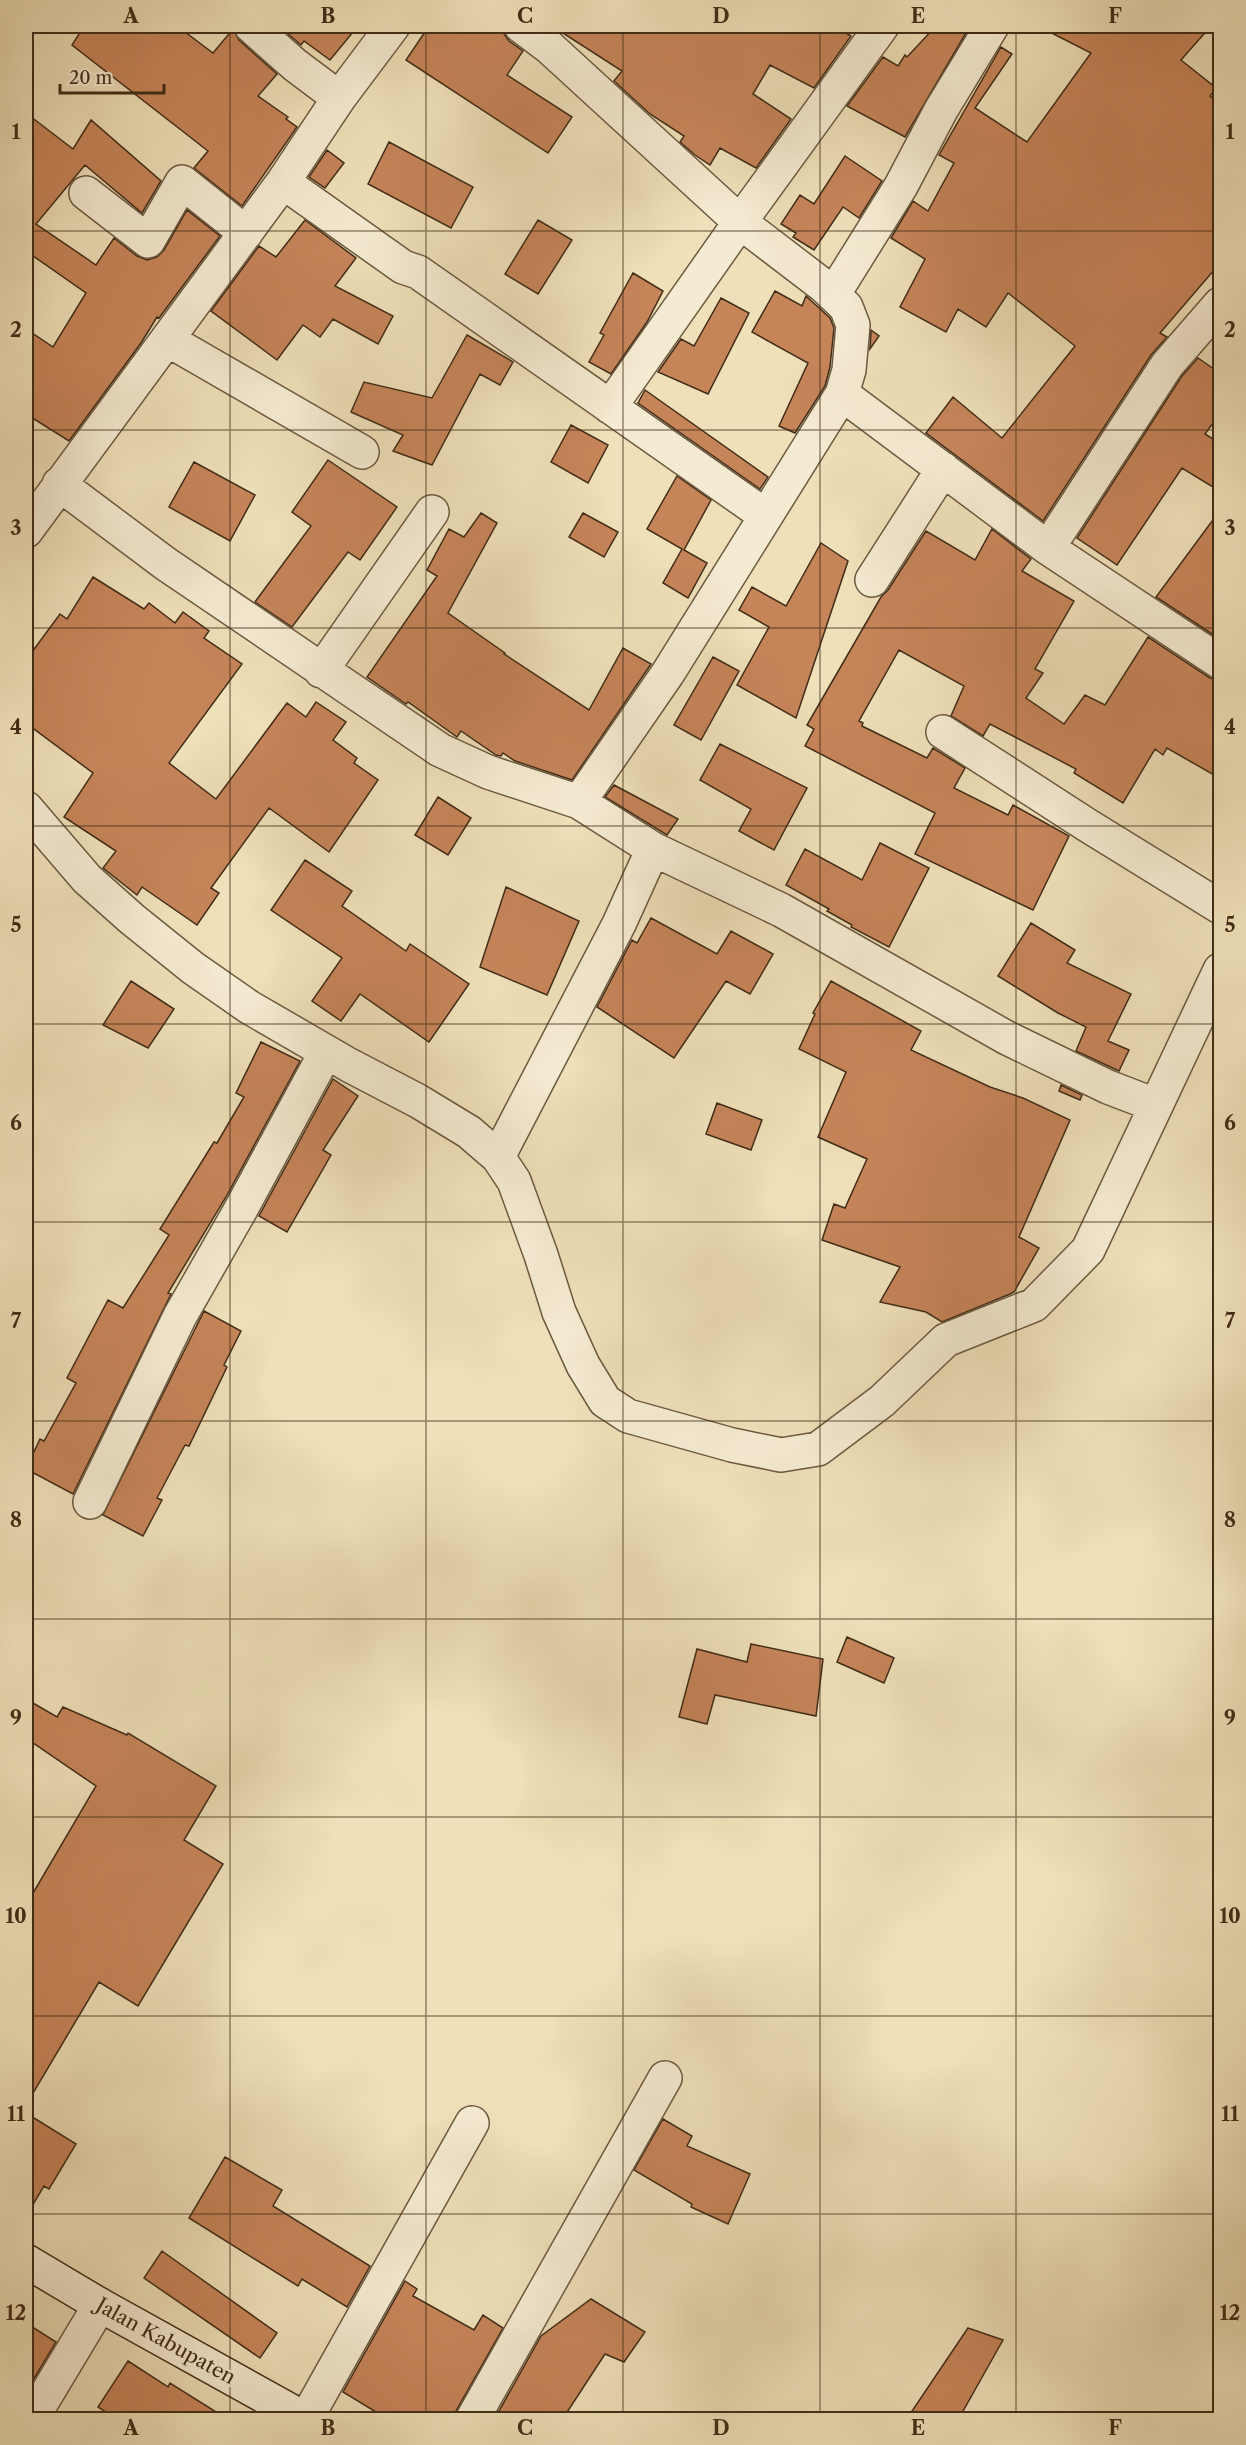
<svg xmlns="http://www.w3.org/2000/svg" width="1246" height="2445" viewBox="0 0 1246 2445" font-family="'Libre Caslon Text',serif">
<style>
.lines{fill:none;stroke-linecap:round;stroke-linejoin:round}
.stream{stroke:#768374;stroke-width:10}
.building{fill:#c68459;stroke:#402c17;stroke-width:1.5}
.minor-casing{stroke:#6c5940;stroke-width:36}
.secondary-casing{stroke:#402c17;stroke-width:36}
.minor{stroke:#f5ebd2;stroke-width:33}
.secondary{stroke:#f5ebd2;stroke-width:33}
.grid{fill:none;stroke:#402c17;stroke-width:1.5;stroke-opacity:0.55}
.labels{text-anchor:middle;stroke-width:4.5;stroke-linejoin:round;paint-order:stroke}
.street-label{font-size:20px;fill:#402c17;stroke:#f5ebd2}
.neatline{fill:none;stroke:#402c17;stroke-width:2}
.grid-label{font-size:20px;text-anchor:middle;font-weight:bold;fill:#402c17}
</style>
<rect width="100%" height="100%" fill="#efe0b9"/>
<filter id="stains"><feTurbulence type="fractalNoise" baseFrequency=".00333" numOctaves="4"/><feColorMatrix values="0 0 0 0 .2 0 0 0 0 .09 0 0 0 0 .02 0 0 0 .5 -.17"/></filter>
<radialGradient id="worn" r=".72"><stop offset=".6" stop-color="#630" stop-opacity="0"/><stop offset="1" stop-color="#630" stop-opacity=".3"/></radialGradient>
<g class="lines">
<path class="stream" d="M 1217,26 L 1220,32"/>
</g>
<path class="building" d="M 84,26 L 177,26 L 213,53 L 233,29 L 239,40 L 277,74 L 258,96 L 288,117 L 286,119 L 297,127 L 242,206 L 194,168 L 208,151 L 72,45 Z
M 279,26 L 358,26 L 330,60 L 304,41 L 301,45 Z
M 429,26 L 503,26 L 504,34 L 509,41 L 523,51 L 507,75 L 572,117 L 548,153 L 406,60 Z
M 552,26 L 834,26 L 851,36 L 814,88 L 770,65 L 753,94 L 791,119 L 756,168 L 720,148 L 710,165 L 695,155 L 680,142 L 684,136 L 650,114 L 614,81 L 622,71 Z
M 936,26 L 970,26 L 905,137 L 847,106 L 883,57 L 898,66 L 905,55 L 907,57 Z
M 1038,26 L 1211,26 L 1181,60 L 1216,88 L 1210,96 L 1221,105 L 1221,262 L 1160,333 L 1167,337 L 1151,355 L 1043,521 L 926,433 L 953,397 L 1002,438 L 1075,346 L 1008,293 L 986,327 L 958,309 L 946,332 L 900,307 L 925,259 L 891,238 L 913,201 L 928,211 L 954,163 L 939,155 L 1001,47 L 1012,54 L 975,108 L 1027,142 L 1091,53 Z
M 26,113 L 73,149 L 91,120 L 161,181 L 142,213 L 85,165 L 36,224 L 96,265 L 114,238 L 137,256 L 147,260 L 157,257 L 164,250 L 187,210 L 220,236 L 159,318 L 157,317 L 141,343 L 69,441 L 26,414 L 26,329 L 53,347 L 86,293 L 26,251 Z
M 389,142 L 473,187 L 451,228 L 368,184 Z
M 327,150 L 344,163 L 325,188 L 309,177 Z
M 845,156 L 882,181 L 859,218 L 843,207 L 814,250 L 793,237 L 796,233 L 781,224 L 800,195 L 814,204 Z
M 305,220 L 356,258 L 335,286 L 393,316 L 378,344 L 333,319 L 320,337 L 303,325 L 277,360 L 211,311 L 259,246 L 276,257 Z
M 538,220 L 572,240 L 538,294 L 505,274 Z
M 633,273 L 663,291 L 647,322 L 611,374 L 589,362 L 604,335 L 600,333 Z
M 775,291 L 802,306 L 806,296 L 830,318 L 834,328 L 830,367 L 825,386 L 795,433 L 779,426 L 808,363 L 752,332 Z
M 721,298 L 749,313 L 708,394 L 658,372 L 681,339 L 694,346 Z
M 871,330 L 879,336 L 870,349 Z
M 467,335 L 513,362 L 500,385 L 480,374 L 432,465 L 393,451 L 403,435 L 351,412 L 364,382 L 432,398 Z
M 1198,358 L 1221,374 L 1221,412 L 1205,434 L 1221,444 L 1221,492 L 1182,468 L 1117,565 L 1077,538 L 1182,376 Z
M 645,390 L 768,477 L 760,489 L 638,403 Z
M 571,425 L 608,445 L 588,483 L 551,462 Z
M 328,460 L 397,507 L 360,560 L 348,552 L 292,627 L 255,602 L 311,526 L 292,512 Z
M 194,462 L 255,495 L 230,541 L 169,507 Z
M 677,476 L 711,500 L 684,550 L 707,563 L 688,598 L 663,583 L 682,549 L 647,529 Z
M 1221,509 L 1221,640 L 1156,597 Z
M 481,513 L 497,523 L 448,613 L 505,653 L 504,654 L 589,710 L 623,648 L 651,664 L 572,780 L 515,761 L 503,753 L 501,756 L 496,755 L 461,731 L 457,737 L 408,702 L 406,704 L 367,677 L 437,576 L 427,570 L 449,529 L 464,537 Z
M 583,513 L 618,532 L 604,557 L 569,537 Z
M 992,529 L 1031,559 L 1022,571 L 1074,601 L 1035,669 L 1043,673 L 1026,698 L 1064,724 L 1085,695 L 1105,705 L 1148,637 L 1210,678 L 1221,680 L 1221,779 L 1167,748 L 1163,755 L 1155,749 L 1123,803 L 1074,773 L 1076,769 L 990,724 L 983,736 L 951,716 L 964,686 L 899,650 L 859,721 L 863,723 L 862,726 L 927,758 L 933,748 L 965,768 L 954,788 L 1008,815 L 1013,805 L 1069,836 L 1033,910 L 915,854 L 935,813 L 805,746 L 814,729 L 807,725 L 881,597 L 888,590 L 926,531 L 975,560 Z
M 821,543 L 848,561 L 796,718 L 737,685 L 769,627 L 739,610 L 752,587 L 786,606 Z
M 93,577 L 144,609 L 149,603 L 175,623 L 183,612 L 209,631 L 204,638 L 242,664 L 169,763 L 216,799 L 287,703 L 306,717 L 316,702 L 346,722 L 333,740 L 357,758 L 354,763 L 378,780 L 329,852 L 269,808 L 211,888 L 219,893 L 197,925 L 142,887 L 137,895 L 103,868 L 116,851 L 64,817 L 93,773 L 26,723 L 26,660 L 60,614 L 67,619 Z
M 713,657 L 739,671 L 701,740 L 674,725 Z
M 720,744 L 807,788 L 774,850 L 739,831 L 751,809 L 700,780 Z
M 614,785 L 678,819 L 667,835 L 605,797 Z
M 438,797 L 471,818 L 448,855 L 415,835 Z
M 880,843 L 929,868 L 889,947 L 851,927 L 852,925 L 827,911 L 829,909 L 786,885 L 805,849 L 862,880 Z
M 305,860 L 352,891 L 342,906 L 406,951 L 410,944 L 469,984 L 429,1042 L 360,994 L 341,1021 L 312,1001 L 342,958 L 271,910 Z
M 506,887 L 579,921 L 547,995 L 480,967 Z
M 651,918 L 717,954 L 731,931 L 773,954 L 750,994 L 726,981 L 674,1058 L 597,1007 L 632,940 L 637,943 Z
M 1031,923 L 1075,950 L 1067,963 L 1131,994 L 1108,1041 L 1129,1050 L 1119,1071 L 1076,1051 L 1086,1027 L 1058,1013 L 998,976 Z
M 131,981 L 174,1009 L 148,1048 L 103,1025 Z
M 831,981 L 921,1031 L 911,1050 L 990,1087 L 1023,1098 L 1070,1120 L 1019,1237 L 1039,1248 L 1014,1292 L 1010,1294 L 942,1322 L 926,1312 L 880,1302 L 900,1267 L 822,1240 L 834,1204 L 845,1208 L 867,1159 L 818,1137 L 846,1072 L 799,1049 L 815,1014 L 813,1013 Z
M 261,1042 L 300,1061 L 226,1197 L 168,1293 L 171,1294 L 73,1494 L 26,1469 L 40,1439 L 44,1441 L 76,1383 L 67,1378 L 108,1300 L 123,1308 L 169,1235 L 160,1229 L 214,1142 L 217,1143 L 244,1097 L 236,1093 Z
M 333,1079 L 358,1096 L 323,1150 L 331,1155 L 287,1232 L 259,1216 Z
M 1061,1085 L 1082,1095 L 1080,1100 L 1059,1091 Z
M 717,1103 L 762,1120 L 751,1150 L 706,1134 Z
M 204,1311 L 241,1331 L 224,1365 L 227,1367 L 189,1446 L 185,1445 L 157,1498 L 162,1500 L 143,1536 L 103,1515 Z
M 847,1637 L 894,1658 L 884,1683 L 837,1662 Z
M 751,1644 L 823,1659 L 816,1716 L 715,1695 L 707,1724 L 679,1717 L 697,1649 L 747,1662 Z
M 26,1699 L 57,1717 L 63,1707 L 127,1735 L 128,1733 L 216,1786 L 184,1840 L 223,1864 L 138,2006 L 99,1982 L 26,2105 L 26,1905 L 96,1786 L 26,1738 Z
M 26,2113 L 76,2144 L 49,2189 L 44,2186 L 26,2216 Z
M 663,2119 L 692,2136 L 687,2146 L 750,2174 L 728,2224 L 691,2207 L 692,2204 L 634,2170 Z
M 225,2157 L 282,2190 L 273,2206 L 370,2266 L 347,2307 L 302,2279 L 298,2286 L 189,2218 Z
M 162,2251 L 277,2333 L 260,2358 L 144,2278 Z
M 405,2281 L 417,2289 L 413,2296 L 474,2330 L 483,2315 L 503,2328 L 456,2411 L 453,2420 L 389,2420 L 343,2392 Z
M 591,2299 L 645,2332 L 624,2362 L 605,2354 L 562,2420 L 494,2420 L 541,2336 Z
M 26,2323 L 56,2342 L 26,2392 Z
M 968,2328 L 1003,2340 L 958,2420 L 906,2420 Z
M 128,2361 L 168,2387 L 170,2383 L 229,2420 L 118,2420 L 98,2407 Z"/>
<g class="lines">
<defs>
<path id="minor" d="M 251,26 L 295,65 L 339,98
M 521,26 L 549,47 L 740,222 L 825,287 L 846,307 L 853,325 L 849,370 L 842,394 L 1048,548 L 1220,662
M 283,182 L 403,267 L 418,272 L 766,516
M 86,193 L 148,241 L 182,182 L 246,233
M 833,295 L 901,186 L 941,110 L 992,26
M 168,340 L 362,452
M 610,407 L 740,222 L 882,26
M 59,484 L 166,564 L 440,750 L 488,772 L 579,802 L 653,849 L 781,910 L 1007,1038 L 1108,1087 L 1155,1105
M 26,531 L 283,182 L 339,98 L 393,26
M 1048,548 L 1167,365 L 1220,304
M 872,580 L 943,469
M 321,671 L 432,512
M 943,732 L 1087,825 L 1220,907
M 579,802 L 668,673 L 842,394
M 26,808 L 87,879 L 132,919 L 193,968 L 249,1007 L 349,1065 L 418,1101 L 469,1132 L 498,1157 L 514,1181 L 541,1255 L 559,1312 L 583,1365 L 605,1401 L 628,1416 L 732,1445 L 781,1455 L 818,1449 L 882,1401 L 946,1340 L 1034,1305 L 1088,1250 L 1220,970
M 498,1157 L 619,924 L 653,849
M 90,1502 L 180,1316 L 241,1209 L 326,1052
M 306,2419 L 472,2123
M 31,2420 L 100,2305
M 472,2420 L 665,2078"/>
<path id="secondary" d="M 26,2261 L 100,2305 L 307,2420"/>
</defs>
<use href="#minor" class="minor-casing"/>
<use href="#secondary" class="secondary-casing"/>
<use href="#minor" class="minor"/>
<use href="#secondary" class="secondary"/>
</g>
<path class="grid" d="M 230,26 L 230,2420M 426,26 L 426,2420M 623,26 L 623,2420M 820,26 L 820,2420M 1016,26 L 1016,2420M 26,231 L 1220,231M 26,430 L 1220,430M 26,628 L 1220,628M 26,826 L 1220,826M 26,1024 L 1220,1024M 26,1222 L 1220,1222M 26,1421 L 1220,1421M 26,1619 L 1220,1619M 26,1817 L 1220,1817M 26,2016 L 1220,2016M 26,2214 L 1220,2214"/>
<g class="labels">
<g class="street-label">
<text transform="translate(166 2341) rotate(29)" y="7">Jalan Kabupaten</text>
</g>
</g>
<rect width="1246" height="2445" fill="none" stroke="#efe0b9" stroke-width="66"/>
<path d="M60 84v9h104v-9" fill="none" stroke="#402c17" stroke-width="3"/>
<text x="69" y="84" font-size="18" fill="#402c17" stroke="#f5ebd2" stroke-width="4.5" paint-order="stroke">20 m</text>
<rect x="33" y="33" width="1180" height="2379" class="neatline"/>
<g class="grid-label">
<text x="131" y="23">A</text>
<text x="328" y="23">B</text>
<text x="525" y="23">C</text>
<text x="721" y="23">D</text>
<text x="918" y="23">E</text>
<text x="1115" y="23">F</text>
<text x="16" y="139">1</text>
<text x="1230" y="139">1</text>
<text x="16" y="337">2</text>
<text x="1230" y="337">2</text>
<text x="16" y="535">3</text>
<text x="1230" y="535">3</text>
<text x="16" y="734">4</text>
<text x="1230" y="734">4</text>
<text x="16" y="932">5</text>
<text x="1230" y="932">5</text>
<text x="16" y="1130">6</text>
<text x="1230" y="1130">6</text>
<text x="16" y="1328">7</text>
<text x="1230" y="1328">7</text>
<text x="16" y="1527">8</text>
<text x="1230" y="1527">8</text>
<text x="16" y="1725">9</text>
<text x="1230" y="1725">9</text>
<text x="16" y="1923">10</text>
<text x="1230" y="1923">10</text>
<text x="16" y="2121">11</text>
<text x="1230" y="2121">11</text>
<text x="16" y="2320">12</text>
<text x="1230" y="2320">12</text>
<text x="131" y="2435">A</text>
<text x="328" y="2435">B</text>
<text x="525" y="2435">C</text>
<text x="721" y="2435">D</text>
<text x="918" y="2435">E</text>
<text x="1115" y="2435">F</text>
</g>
<rect width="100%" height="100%" filter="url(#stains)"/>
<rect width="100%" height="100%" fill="url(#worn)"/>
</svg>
